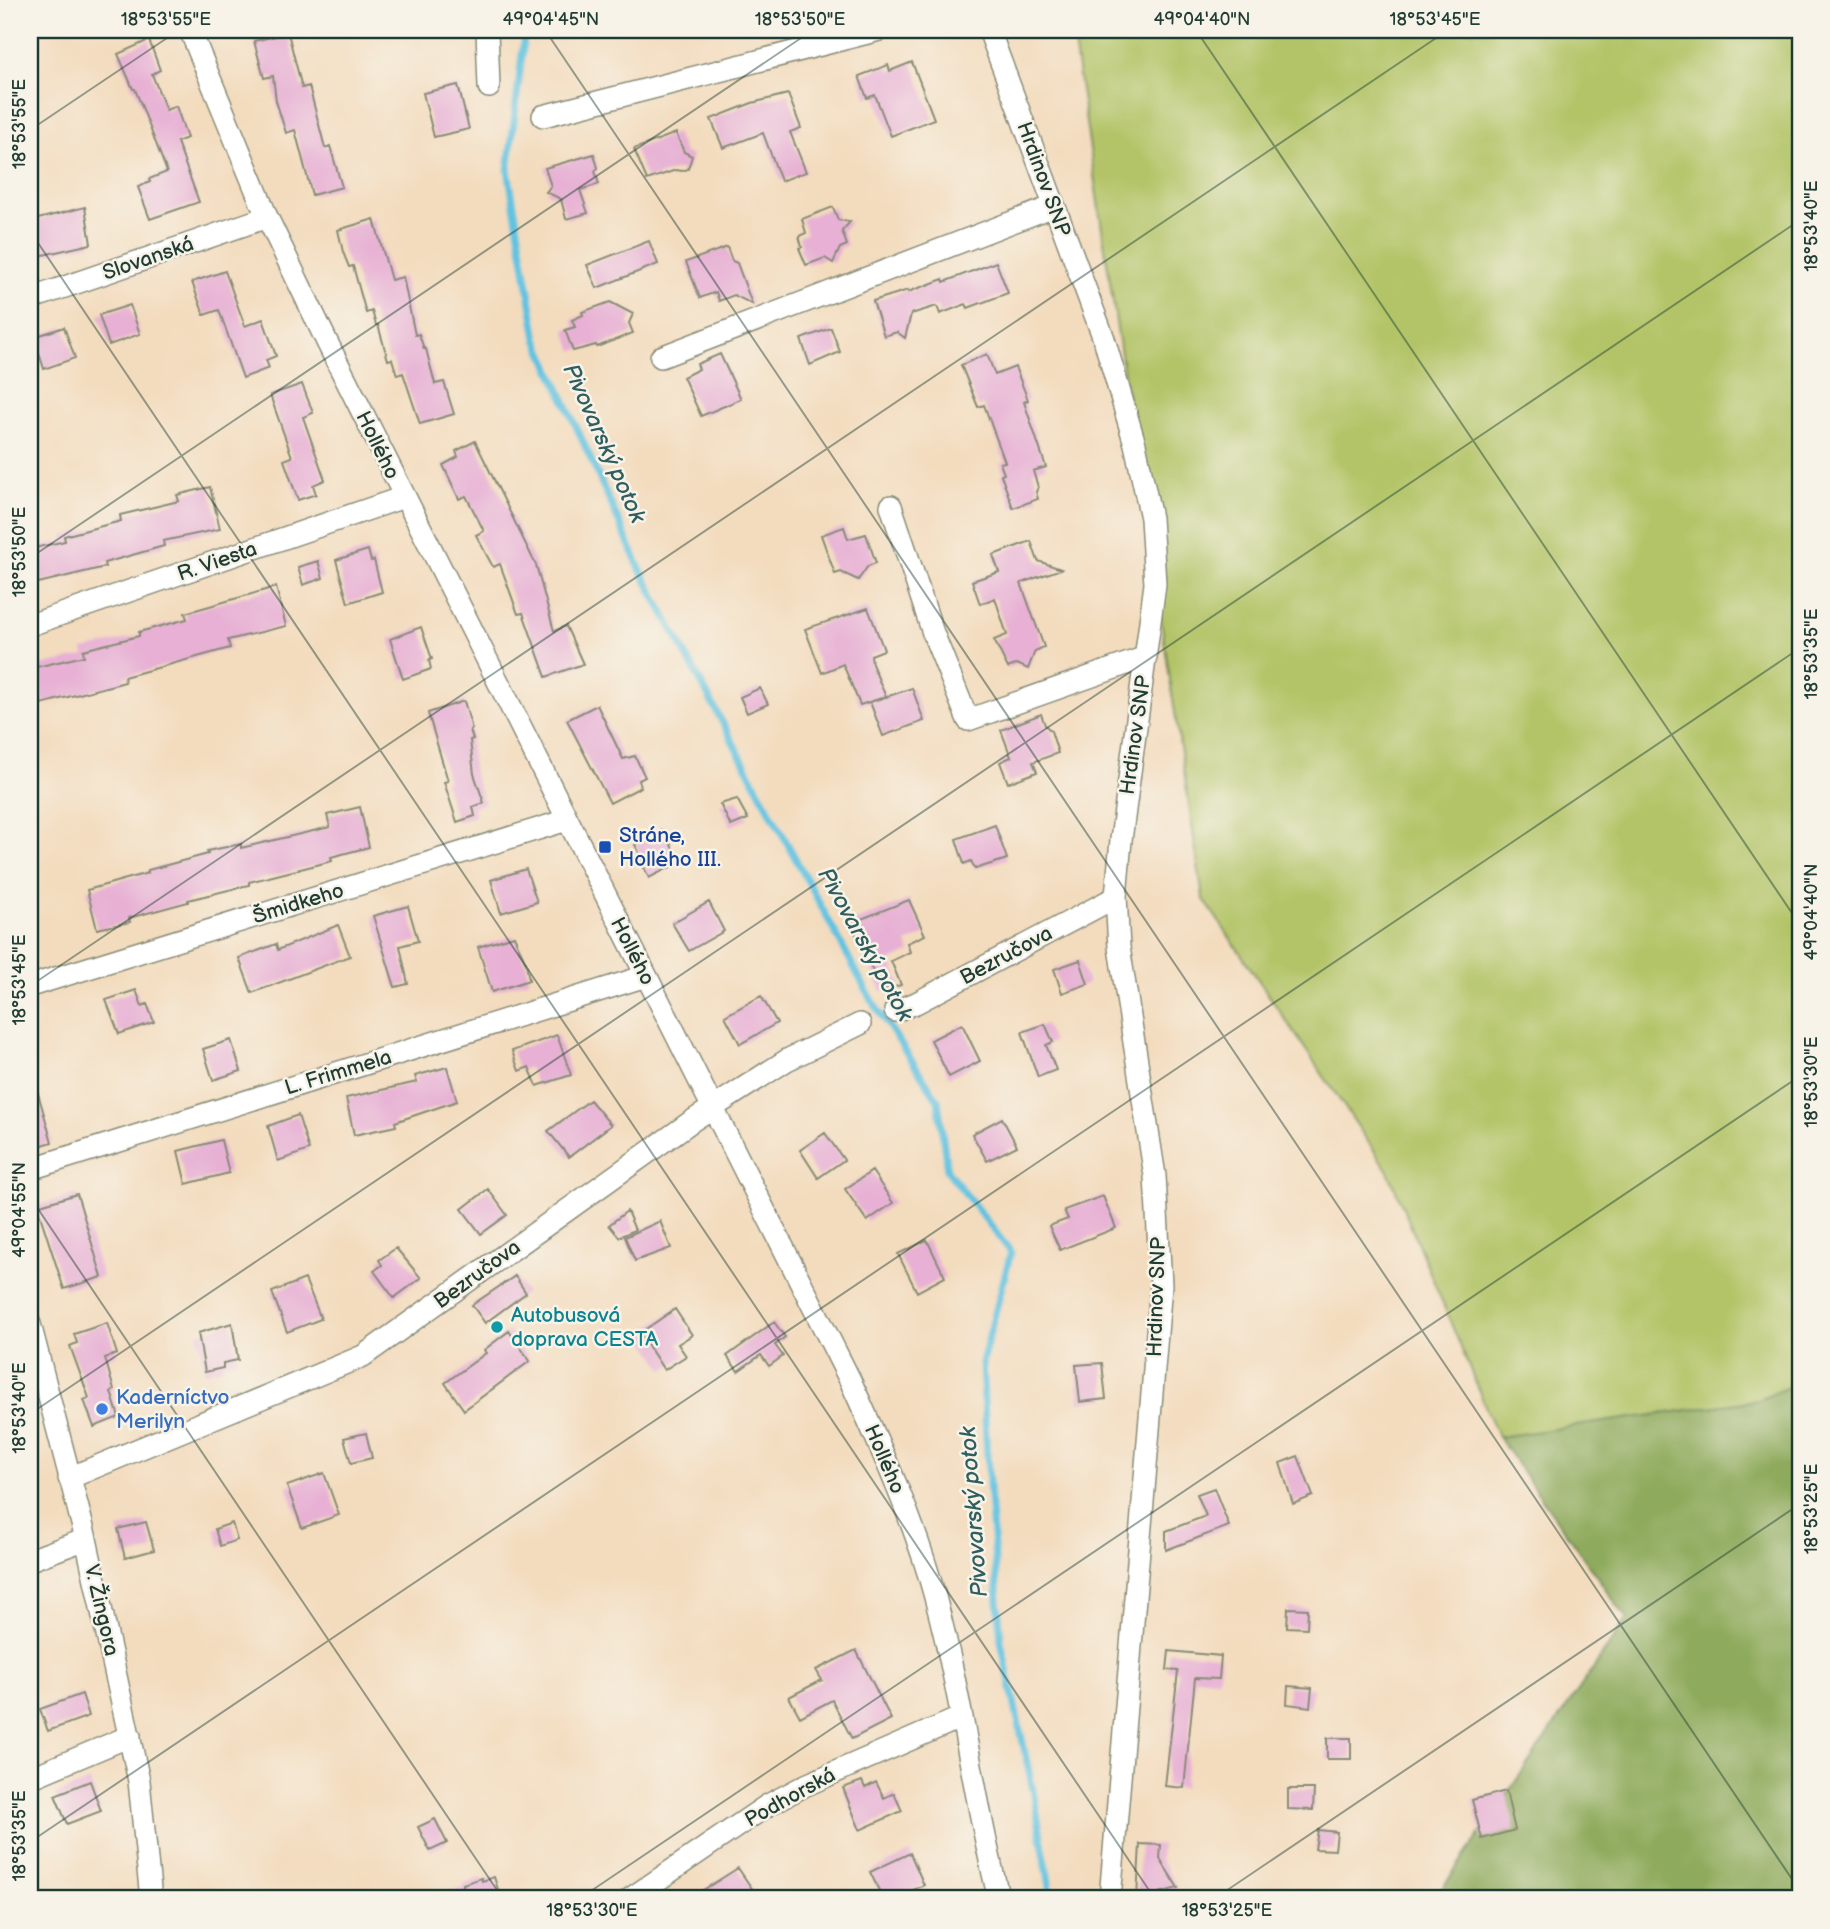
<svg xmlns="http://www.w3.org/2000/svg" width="1830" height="1929" viewBox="0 0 1830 1929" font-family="'Balsamiq Sans',sans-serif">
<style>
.green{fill:#b3c467;stroke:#69804e;stroke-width:2}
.forest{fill:#8eaa5c;stroke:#567448;stroke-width:2}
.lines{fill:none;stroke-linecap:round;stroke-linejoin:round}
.stream{stroke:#62c3e0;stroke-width:7}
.building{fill:#e7b0d4}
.minor-casing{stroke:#898c78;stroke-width:24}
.minor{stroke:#fff;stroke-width:21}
.ticks{fill:none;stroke:#1f3d34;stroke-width:2;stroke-opacity:0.45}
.transit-dot{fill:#1a4fb4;stroke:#f7f3e8;stroke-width:2.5}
.culture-dot{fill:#0f9aa8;stroke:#f7f3e8;stroke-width:2.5}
.shop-dot{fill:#3f7fe0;stroke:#f7f3e8;stroke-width:2.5}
.labels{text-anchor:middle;stroke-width:5;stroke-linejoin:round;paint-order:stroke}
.street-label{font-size:21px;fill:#1f3d34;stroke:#f7f3e8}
.transit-label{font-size:21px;fill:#164399;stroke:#f7f3e8;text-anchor:start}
.culture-label{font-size:21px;fill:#0d838f;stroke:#f7f3e8;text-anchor:start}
.shop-label{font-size:21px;fill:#366cbe;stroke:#f7f3e8;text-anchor:start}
.water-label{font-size:23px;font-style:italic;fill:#305e5f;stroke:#f7f3e8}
.neatline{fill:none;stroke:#1f3d34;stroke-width:2.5}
.ticks-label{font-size:18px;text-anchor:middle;fill:#1f3d34}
</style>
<rect width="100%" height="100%" fill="#f7f3e8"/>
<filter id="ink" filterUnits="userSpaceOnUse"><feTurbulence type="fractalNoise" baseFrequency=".0143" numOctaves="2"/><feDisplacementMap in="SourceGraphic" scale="14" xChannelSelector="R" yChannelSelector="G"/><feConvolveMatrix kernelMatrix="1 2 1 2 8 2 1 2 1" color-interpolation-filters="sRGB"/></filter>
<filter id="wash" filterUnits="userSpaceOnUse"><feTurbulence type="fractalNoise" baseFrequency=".00686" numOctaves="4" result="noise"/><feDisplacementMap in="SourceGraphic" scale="28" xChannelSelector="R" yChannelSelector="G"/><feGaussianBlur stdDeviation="1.57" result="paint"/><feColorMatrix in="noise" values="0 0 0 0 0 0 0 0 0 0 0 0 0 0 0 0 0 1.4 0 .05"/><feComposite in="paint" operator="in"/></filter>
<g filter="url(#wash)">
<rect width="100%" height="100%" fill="#f3dbbd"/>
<path class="green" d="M 1072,30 L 1800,30 L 1800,1382 L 1759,1400 L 1498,1437 L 1388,1171 L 1203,898 Z"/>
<path class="forest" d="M 1800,1382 L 1800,1899 L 1435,1899 L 1627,1619 L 1498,1437 L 1759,1400 Z"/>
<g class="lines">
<path class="stream" d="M 525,30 L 508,170 L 537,339 L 640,569 L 872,1001 L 938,1100 L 947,1170 L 1011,1252 L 982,1363 L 987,1456 L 1001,1641 L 1033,1790 L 1052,1899"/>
</g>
<g id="blocks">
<path class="building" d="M 288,33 L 302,88 L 309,86 L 325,148 L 330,146 L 342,187 L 312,195 L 295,130 L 286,133 L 276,101 L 273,76 L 264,78 L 254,41 Z
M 149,40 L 160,70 L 152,74 L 166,110 L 176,106 L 187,138 L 177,142 L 199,202 L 150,219 L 138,187 L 150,182 L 149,179 L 167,172 L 135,89 L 133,89 L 118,54 Z
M 912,62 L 934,119 L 891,136 L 875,95 L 867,98 L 859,76 L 888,65 L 890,71 Z
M 458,85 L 469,129 L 434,137 L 423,93 Z
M 788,94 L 801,128 L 790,132 L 806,172 L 781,181 L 763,133 L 723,148 L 711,119 L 752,103 Z
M 676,133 L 684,152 L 692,156 L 688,169 L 682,171 L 676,170 L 647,180 L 634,149 Z
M 594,154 L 598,168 L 595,171 L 599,184 L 580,190 L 588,213 L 566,219 L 561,199 L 546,192 L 551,186 L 545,168 Z
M 85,207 L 91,244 L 30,258 L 30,221 Z
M 833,207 L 838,220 L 850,222 L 842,231 L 847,245 L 840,248 L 833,263 L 825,258 L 806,265 L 799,248 L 802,247 L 799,236 L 806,233 L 802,219 Z
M 374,219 L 391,280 L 403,277 L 415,335 L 419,334 L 424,349 L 426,349 L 435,384 L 444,382 L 454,414 L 420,424 L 403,373 L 397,375 L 392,359 L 388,360 L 378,325 L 376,325 L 372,311 L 366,313 L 353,266 L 349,267 L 343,252 L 338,230 Z
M 649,241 L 658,264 L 597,288 L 587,265 Z
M 727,247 L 732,261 L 737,263 L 752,304 L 734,295 L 719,301 L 716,292 L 700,298 L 686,262 Z
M 996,262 L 1008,293 L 968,308 L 966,304 L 940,314 L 937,306 L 911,314 L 905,338 L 897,332 L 884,336 L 873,301 L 908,290 L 908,292 L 943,279 L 944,282 Z
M 225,271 L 245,326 L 263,319 L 276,356 L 266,360 L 269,368 L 243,378 L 219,310 L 204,315 L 192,282 Z
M 610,302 L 633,314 L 629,323 L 633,333 L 597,347 L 596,345 L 573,351 L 565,330 L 575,327 L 572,320 L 583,315 L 582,312 Z
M 130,305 L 140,334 L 109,345 L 99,315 Z
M 64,327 L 75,358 L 44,369 L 34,337 Z
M 831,328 L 840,352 L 810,365 L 801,339 Z
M 720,354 L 741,399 L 701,416 L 683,377 L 699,369 L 697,364 Z
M 987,354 L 995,375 L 1015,367 L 1028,400 L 1024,402 L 1046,467 L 1033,471 L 1038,487 L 1036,492 L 1038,499 L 1013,508 L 1001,475 L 1004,474 L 1000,463 L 1005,462 L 984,405 L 978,407 L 961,365 Z
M 302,384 L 313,413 L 303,417 L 325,480 L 313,485 L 316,494 L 298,500 L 284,460 L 292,457 L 270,395 Z
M 475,441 L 536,565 L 554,631 L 566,626 L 583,664 L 546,677 L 523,613 L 518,614 L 500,564 L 493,567 L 476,535 L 484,531 L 466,496 L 459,499 L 443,465 L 458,457 L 456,451 Z
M 210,487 L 220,529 L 163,541 L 164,546 L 104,563 L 105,567 L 30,585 L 30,549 L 65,541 L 64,536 L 121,521 L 120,515 L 179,501 L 177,495 Z
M 844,527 L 848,539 L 866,534 L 876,563 L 868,566 L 858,580 L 841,572 L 835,574 L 821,535 Z
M 1031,541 L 1038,561 L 1061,569 L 1021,583 L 1044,647 L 1035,651 L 1028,669 L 1017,664 L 1008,668 L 994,640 L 1007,635 L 995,598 L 980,604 L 972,581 L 999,572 L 993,555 Z
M 368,550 L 371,561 L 374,560 L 382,592 L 348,603 L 336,560 Z
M 318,561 L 323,578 L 303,585 L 298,567 Z
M 276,587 L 286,626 L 228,640 L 230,648 L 124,677 L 125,682 L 41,704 L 32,668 L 84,656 L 83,650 L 139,636 L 139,632 L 187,619 L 185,613 Z
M 868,608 L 884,650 L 871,655 L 872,664 L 886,697 L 912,688 L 924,721 L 883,736 L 870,702 L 885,697 L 860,705 L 843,664 L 822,673 L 805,629 Z
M 421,627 L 432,659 L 429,660 L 431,669 L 403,679 L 390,639 Z
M 760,688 L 768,704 L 747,713 L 740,697 Z
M 464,701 L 472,729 L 470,730 L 473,739 L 470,740 L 474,774 L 484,803 L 473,807 L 475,816 L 457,822 L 444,782 L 448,781 L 428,713 Z
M 597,705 L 623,759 L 635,756 L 645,777 L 639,780 L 641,787 L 610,803 L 567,720 Z
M 1041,714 L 1045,725 L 1051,731 L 1058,753 L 1033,762 L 1037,772 L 1008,783 L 1000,762 L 1011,757 L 1001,730 Z
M 737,799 L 748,819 L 731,826 L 720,804 Z
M 360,807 L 369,847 L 331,857 L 332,861 L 249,882 L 249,885 L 188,900 L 188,902 L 129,918 L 130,922 L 97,929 L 87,890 L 148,873 L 148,870 L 208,854 L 207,851 L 241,844 L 241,848 L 330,827 L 327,815 Z
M 995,825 L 1007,859 L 975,869 L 971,861 L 964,864 L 956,839 Z
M 663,830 L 680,862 L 649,878 L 638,855 L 640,854 L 635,845 Z
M 526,869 L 537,902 L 501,913 L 491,880 Z
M 909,900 L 925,935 L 907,943 L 910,952 L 891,961 L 901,985 L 882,991 L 851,923 Z
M 709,902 L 724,931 L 689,951 L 672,923 Z
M 408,906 L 418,941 L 400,946 L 408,984 L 395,987 L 373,916 Z
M 338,925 L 350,956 L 252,993 L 239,958 L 276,944 L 278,950 Z
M 514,936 L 526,963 L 529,980 L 492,992 L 478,947 Z
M 1080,960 L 1088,984 L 1062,993 L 1054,969 Z
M 136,990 L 142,1006 L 147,1004 L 154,1022 L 119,1034 L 106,1000 Z
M 761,996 L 777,1023 L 740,1044 L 725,1016 Z
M 962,1024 L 980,1061 L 949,1077 L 931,1040 Z
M 1045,1024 L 1053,1042 L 1046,1045 L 1056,1070 L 1038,1077 L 1022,1032 Z
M 557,1035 L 571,1075 L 537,1086 L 529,1067 L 519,1071 L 512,1051 Z
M 231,1040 L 241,1071 L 213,1080 L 203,1049 Z
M 447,1067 L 457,1101 L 395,1122 L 396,1126 L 354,1135 L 346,1098 L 417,1082 L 415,1076 Z
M 30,1083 L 35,1083 L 52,1142 L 30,1149 Z
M 590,1100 L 611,1125 L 569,1157 L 548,1131 Z
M 298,1115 L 309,1150 L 278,1161 L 268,1126 Z
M 1002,1118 L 1017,1146 L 987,1161 L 972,1134 Z
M 825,1133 L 844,1160 L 818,1178 L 800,1150 Z
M 221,1140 L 229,1173 L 186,1184 L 178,1151 Z
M 872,1171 L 893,1203 L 867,1221 L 845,1189 Z
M 488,1189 L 507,1215 L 481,1234 L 462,1209 Z
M 77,1194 L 102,1277 L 64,1289 L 37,1206 Z
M 1103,1196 L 1116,1228 L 1060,1250 L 1049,1226 L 1068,1219 L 1064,1210 Z
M 627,1211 L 635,1230 L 619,1237 L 609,1225 Z
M 660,1221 L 671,1248 L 635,1261 L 625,1237 Z
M 927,1240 L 945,1277 L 917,1292 L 898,1254 Z
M 396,1248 L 421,1278 L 394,1298 L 374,1271 L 382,1265 L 379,1260 Z
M 515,1276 L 526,1293 L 485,1323 L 472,1305 Z
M 305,1279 L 321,1319 L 287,1332 L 272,1292 Z
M 675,1309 L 692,1335 L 678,1344 L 686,1356 L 664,1370 L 640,1333 Z
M 774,1322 L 785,1337 L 775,1345 L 783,1356 L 769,1366 L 761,1355 L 738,1371 L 727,1356 Z
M 107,1323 L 117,1354 L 105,1358 L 114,1390 L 111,1392 L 119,1417 L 94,1427 L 84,1400 L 89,1398 L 70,1346 L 77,1343 L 74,1334 Z
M 232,1323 L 238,1360 L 223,1363 L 223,1368 L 205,1372 L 198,1333 Z
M 509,1331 L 530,1361 L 464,1410 L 445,1383 L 486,1353 L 484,1350 Z
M 1102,1363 L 1106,1399 L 1080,1402 L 1076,1365 Z
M 366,1433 L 372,1458 L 351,1463 L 344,1438 Z
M 1298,1456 L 1313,1496 L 1293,1504 L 1280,1463 Z
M 324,1473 L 339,1515 L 302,1528 L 287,1486 Z
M 1214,1488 L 1229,1526 L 1166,1550 L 1166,1531 L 1206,1516 L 1197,1494 Z
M 146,1522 L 154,1550 L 125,1558 L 118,1529 Z
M 232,1523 L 237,1540 L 220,1546 L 215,1529 Z
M 1288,1608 L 1308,1609 L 1307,1628 L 1287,1627 Z
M 856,1650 L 891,1719 L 852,1739 L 832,1700 L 800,1717 L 789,1697 L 822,1680 L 816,1670 Z
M 1169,1651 L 1221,1656 L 1219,1679 L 1195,1678 L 1184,1788 L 1165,1786 L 1178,1671 L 1167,1670 Z
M 1288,1686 L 1312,1688 L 1310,1707 L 1287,1704 Z
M 82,1694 L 89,1716 L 48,1731 L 40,1709 Z
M 1327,1738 L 1351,1738 L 1351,1759 L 1327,1759 Z
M 90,1781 L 101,1811 L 67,1824 L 55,1795 Z
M 862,1781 L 865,1788 L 876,1782 L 884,1798 L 894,1793 L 902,1811 L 860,1830 L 843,1788 Z
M 1288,1789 L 1314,1789 L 1313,1810 L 1288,1809 Z
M 1506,1791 L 1515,1830 L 1482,1839 L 1472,1800 Z
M 435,1819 L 447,1843 L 430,1851 L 418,1827 Z
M 1318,1830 L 1337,1832 L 1335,1850 L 1315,1849 Z
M 1140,1844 L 1161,1845 L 1160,1859 L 1178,1888 L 1159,1893 L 1158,1899 L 1137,1898 Z
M 910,1853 L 924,1885 L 894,1899 L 883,1899 L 870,1872 Z
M 738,1868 L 759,1899 L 689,1899 Z
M 494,1877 L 501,1899 L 439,1899 L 439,1895 L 463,1887 L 463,1884 L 481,1878 L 482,1881 Z"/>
</g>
</g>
<g filter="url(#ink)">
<use href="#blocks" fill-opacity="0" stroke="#898c78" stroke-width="2"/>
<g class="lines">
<defs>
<path id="minor" d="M 190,30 L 267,217 L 328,344 L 850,1380 C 882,1450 915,1522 935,1597 C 962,1697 974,1799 999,1899
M 487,30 L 489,87
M 989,30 L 1104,339 L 1135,444 L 1151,518 L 1155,584 L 1121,840 L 1116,897 L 1119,947 L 1155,1176 L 1161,1285 L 1110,1899
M 543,116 L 879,30
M 30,299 L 267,217
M 661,357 L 1054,206
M 891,506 L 933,633 L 968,720 L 1146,657
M 30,625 L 404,497
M 30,986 L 567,820
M 895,1011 L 916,1003 L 1116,897
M 30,1169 L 646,976
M 30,1324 L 86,1539 L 139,1781 L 151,1899
M 69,1478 L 363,1356 L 692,1121 L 787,1060 L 860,1024
M 30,1560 L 86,1539
M 30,1778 L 130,1736
M 630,1899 L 768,1805 L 806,1785 L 962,1717"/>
</defs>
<use href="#minor" class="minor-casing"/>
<use href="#minor" class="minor"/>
</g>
</g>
<path class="ticks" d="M 545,30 L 1800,1891M 1196,30 L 1800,925M 30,130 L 179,30M 30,231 L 1155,1899M 30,558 L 813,30M 30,986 L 1448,30M 30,1197 L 503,1899M 30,1414 L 1800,220M 30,1842 L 1800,648M 579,1899 L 1800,1076M 1214,1899 L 1800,1504"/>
<rect class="transit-dot" x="598" y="840" width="14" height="14" rx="3.5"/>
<circle class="culture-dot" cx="497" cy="1327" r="7"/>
<circle class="shop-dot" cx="102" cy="1409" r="7"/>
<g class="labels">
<g class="street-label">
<text transform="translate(1044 179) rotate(70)" y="7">Hrdinov SNP</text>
<text transform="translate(148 258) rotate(-19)" y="7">Slovanská</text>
<text transform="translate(378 445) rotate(64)" y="7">Hollého</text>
<text transform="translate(217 561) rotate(-19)" y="7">R. Viesta</text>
<text transform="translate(1135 735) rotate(-82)" y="7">Hrdinov SNP</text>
<text transform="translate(298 903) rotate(-17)" y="7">Šmidkeho</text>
<text transform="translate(633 951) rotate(63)" y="7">Hollého</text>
<text transform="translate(1006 955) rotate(-28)" y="7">Bezručova</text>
<text transform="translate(338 1072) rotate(-17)" y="7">L. Frimmela</text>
<text transform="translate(477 1274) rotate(-36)" y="7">Bezručova</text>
<text transform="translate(1156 1297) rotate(-88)" y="7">Hrdinov SNP</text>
<text transform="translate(885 1459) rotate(67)" y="7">Hollého</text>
<text transform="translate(102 1610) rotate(77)" y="7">V. Žingora</text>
<text transform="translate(790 1797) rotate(-29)" y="7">Podhorská</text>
</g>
<g class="transit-label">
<text x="619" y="842">Stráne,<tspan x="619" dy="24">Hollého III.</tspan></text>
</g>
<g class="culture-label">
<text x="511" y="1322">Autobusová<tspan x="511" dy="24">doprava CESTA</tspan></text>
</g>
<g class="shop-label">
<text x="116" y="1404">Kaderníctvo<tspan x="116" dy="24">Merilyn</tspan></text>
</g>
<g class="water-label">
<text transform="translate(605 443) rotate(66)" y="8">Pivovarský potok</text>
<text transform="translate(866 944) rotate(61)" y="8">Pivovarský potok</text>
<text transform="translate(973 1512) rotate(-94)" y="8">Pivovarský potok</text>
</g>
</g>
<rect width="1830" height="1929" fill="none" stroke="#f7f3e8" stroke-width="77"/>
<rect x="38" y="38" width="1754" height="1852" class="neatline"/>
<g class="ticks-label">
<text x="166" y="25">18°53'55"E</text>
<text x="551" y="25">49°04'45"N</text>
<text x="800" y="25">18°53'50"E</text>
<text x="1202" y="25">49°04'40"N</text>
<text x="1435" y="25">18°53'45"E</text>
<text transform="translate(19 124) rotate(-90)" y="6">18°53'55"E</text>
<text transform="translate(1811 226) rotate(-90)" y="6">18°53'40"E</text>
<text transform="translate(19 552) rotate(-90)" y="6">18°53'50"E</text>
<text transform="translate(1811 654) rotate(-90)" y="6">18°53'35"E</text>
<text transform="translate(1811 912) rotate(-90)" y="6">49°04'40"N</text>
<text transform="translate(19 980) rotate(-90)" y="6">18°53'45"E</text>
<text transform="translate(1811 1082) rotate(-90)" y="6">18°53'30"E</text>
<text transform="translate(19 1210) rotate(-90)" y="6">49°04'55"N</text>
<text transform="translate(19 1408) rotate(-90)" y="6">18°53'40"E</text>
<text transform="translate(1811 1509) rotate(-90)" y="6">18°53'25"E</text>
<text transform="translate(19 1836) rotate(-90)" y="6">18°53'35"E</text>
<text x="592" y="1916">18°53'30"E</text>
<text x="1227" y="1916">18°53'25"E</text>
</g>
</svg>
